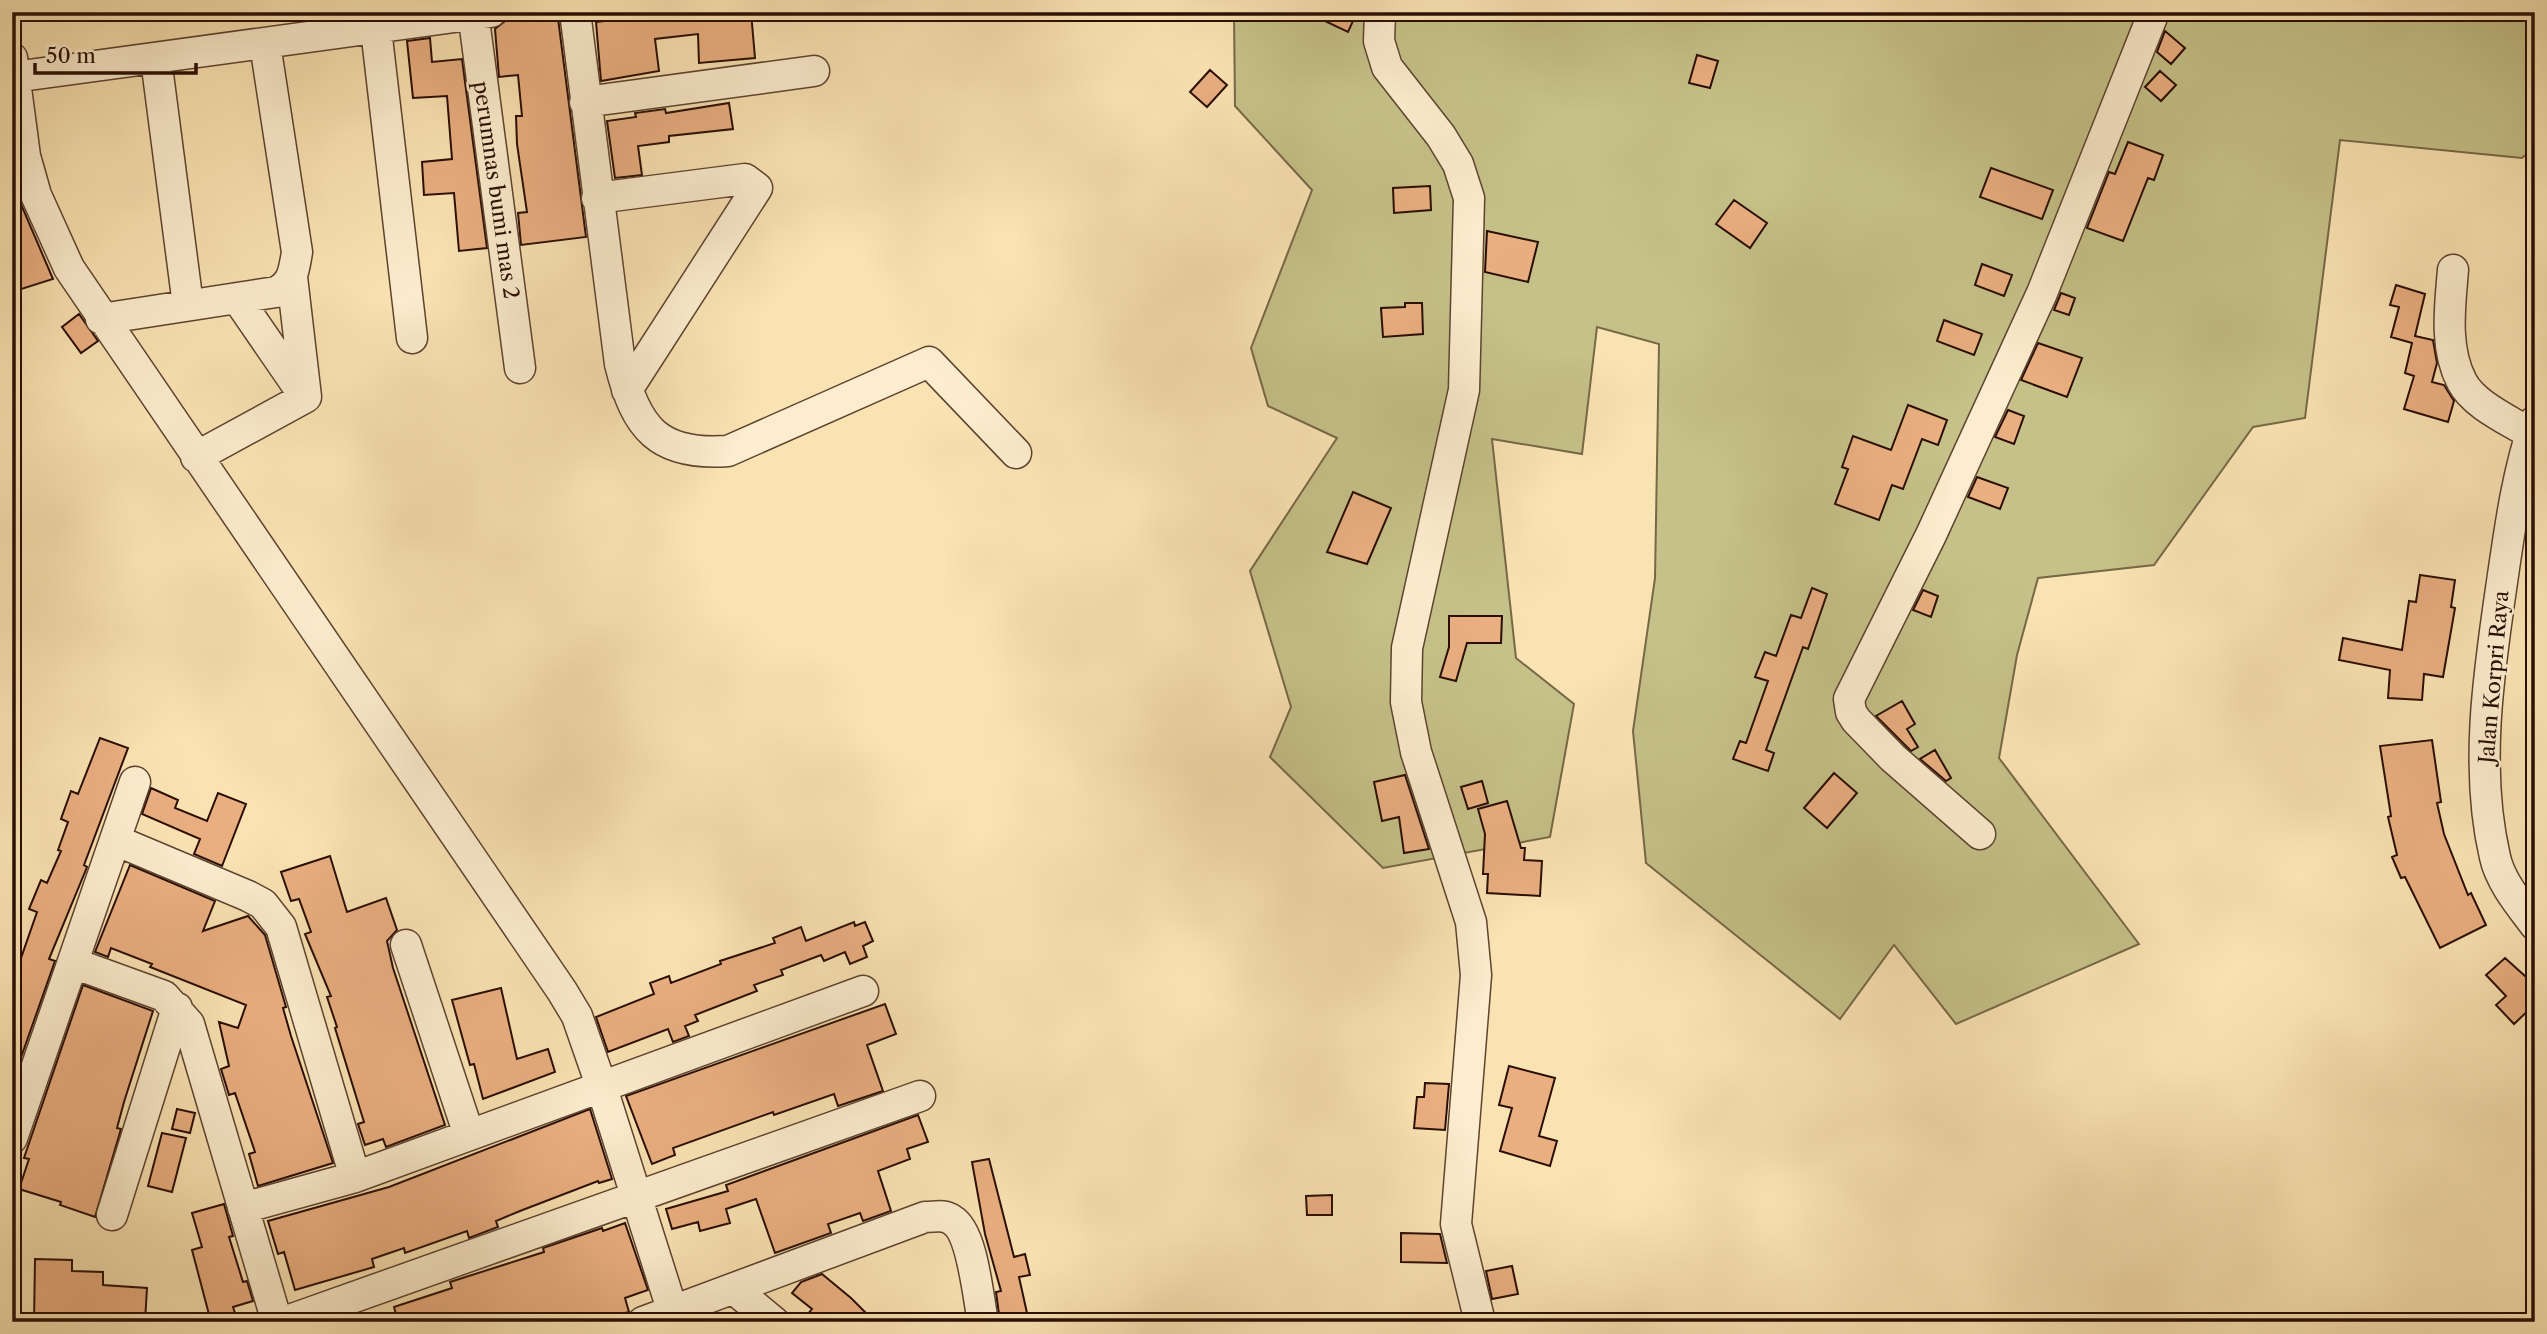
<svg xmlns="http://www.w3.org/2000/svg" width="2547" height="1334" viewBox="0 0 2547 1334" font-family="'Libre Caslon Text',serif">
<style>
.green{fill:#c5c188;stroke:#776846;stroke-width:2}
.building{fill:#eaaf81;stroke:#290e05;stroke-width:2}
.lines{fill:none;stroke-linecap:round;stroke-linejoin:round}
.minor-casing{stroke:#5d4330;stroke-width:33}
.minor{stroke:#fcedce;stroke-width:30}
.labels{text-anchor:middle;stroke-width:5;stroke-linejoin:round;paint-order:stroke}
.street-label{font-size:21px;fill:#290e05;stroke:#fcedce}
</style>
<rect width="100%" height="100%" fill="#fae3b3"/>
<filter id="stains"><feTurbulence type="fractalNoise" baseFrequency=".00286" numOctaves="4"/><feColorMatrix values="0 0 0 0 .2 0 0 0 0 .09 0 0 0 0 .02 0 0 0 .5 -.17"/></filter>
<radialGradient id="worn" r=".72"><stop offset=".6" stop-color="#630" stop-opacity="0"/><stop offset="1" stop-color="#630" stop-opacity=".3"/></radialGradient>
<path class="green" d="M 1234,12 L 2535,12 L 2535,147 L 2522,158 L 2340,140 L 2305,418 L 2253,427 L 2154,565 L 2038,578 L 2017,655 L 1999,758 L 2139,944 L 1956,1024 L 1894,945 L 1840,1019 L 1646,863 L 1633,731 L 1655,578 L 1659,344 L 1597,327 L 1582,454 L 1492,439 L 1516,658 L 1574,704 L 1550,837 L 1383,868 L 1270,757 L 1291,707 L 1250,571 L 1337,438 L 1268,406 L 1251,348 L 1312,190 L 1235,106 Z"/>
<path class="building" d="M 530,12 L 547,12 L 547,19 L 558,18 L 586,237 L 521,245 L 518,213 L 527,212 L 517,144 L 516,116 L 522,116 L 518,75 L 499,77 L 495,29 L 505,21 L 530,19 Z
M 681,12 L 751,12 L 755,58 L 699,63 L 698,34 L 655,39 L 659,71 L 601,81 L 596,22 Z
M 1306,12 L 1357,12 L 1348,32 Z
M 2165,31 L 2185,48 L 2171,64 L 2157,52 Z
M 430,38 L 432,62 L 462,59 L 487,248 L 459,251 L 454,193 L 424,195 L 422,162 L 452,159 L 447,96 L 413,98 L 407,41 Z
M 1697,55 L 1718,61 L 1710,88 L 1689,83 Z
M 1210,70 L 1227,85 L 1207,107 L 1190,92 Z
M 2160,71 L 2176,85 L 2161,101 L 2145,87 Z
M 729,103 L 733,129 L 669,136 L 669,142 L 638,146 L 642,175 L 615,178 L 607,121 L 636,117 L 635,113 L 665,109 L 666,113 Z
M 2128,142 L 2163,155 L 2154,180 L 2148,178 L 2123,241 L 2087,228 L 2109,172 L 2115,174 Z
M 1991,168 L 2053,190 L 2042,219 L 1980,197 Z
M 12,175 L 20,202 L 53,279 L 12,292 Z
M 1430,186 L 1431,210 L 1394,213 L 1393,188 Z
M 1734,200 L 1767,223 L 1750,248 L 1716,224 Z
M 1487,231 L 1538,242 L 1528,282 L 1485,272 Z
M 1982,264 L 2012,275 L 2004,296 L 1975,285 Z
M 2396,285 L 2425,294 L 2415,336 L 2433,340 L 2437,363 L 2432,382 L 2444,385 L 2454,401 L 2448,422 L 2404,409 L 2414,376 L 2405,373 L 2412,343 L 2391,337 L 2399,307 L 2390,305 Z
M 2061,293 L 2075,298 L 2069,315 L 2054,310 Z
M 1405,303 L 1422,303 L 1423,334 L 1383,337 L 1381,308 L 1405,307 Z
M 79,314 L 98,341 L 81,353 L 62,327 Z
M 1944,320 L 1982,334 L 1974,355 L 1937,341 Z
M 2038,343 L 2082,358 L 2067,397 L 2021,380 Z
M 1908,405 L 1947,420 L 1938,445 L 1922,439 L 1903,489 L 1892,485 L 1879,520 L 1835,504 L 1848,469 L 1842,467 L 1853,436 L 1891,450 Z
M 2008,410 L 2024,416 L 2014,444 L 1995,437 Z
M 1977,477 L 2008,488 L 2000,509 L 1968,497 Z
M 1353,492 L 1391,508 L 1367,564 L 1327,552 Z
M 2420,575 L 2455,580 L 2451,607 L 2455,608 L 2443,677 L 2424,674 L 2422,700 L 2388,698 L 2390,670 L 2339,660 L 2343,638 L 2402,650 L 2409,601 L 2416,602 Z
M 1812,588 L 1827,594 L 1808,649 L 1803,647 L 1766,750 L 1774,753 L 1768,771 L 1733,759 L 1740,741 L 1746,743 L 1768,681 L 1755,677 L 1765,652 L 1776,656 L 1791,615 L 1801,618 Z
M 1923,590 L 1938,596 L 1931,617 L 1913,610 Z
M 1449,616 L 1502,616 L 1501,643 L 1467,643 L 1456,681 L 1440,677 L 1449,647 Z
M 1902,701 L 1915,724 L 1907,729 L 1918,747 L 1911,751 L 1876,716 Z
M 100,738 L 128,748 L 84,865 L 87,867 L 85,872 L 49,959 L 55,961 L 12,1083 L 12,984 L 37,912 L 29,909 L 41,880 L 47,883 L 61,851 L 58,850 L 68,822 L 61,819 L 71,791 L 78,794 Z
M 2432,740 L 2441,802 L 2437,803 L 2444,834 L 2468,895 L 2471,893 L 2486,925 L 2440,948 L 2405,877 L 2401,878 L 2392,857 L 2397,855 L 2388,817 L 2391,816 L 2380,746 Z
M 1935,750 L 1951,778 L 1946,781 L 1920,759 Z
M 1834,773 L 1857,793 L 1827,828 L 1804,808 Z
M 1405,775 L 1429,849 L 1404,853 L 1399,817 L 1382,821 L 1374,782 Z
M 1482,781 L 1488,803 L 1468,809 L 1461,787 Z
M 151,788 L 178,800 L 175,808 L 207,821 L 218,793 L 246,804 L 222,866 L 194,854 L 200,839 L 142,814 Z
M 1507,801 L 1521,848 L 1525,848 L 1524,860 L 1542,861 L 1540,896 L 1487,893 L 1488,874 L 1483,874 L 1485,834 L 1478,809 Z
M 330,856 L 347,912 L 386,898 L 397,930 L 387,941 L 393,968 L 445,1125 L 386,1147 L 383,1139 L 365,1145 L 358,1124 L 364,1122 L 335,1028 L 337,1027 L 327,997 L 331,996 L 305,934 L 311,932 L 299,899 L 291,901 L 281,872 Z
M 130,865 L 215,901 L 203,931 L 248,916 L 265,935 L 286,1007 L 283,1008 L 291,1036 L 333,1163 L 258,1186 L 249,1154 L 255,1152 L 235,1093 L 229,1095 L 221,1069 L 229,1066 L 219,1022 L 238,1028 L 246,1005 L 150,967 L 152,964 L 111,948 L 108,957 L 95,952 Z
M 854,922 L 855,926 L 865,922 L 873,941 L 863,946 L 867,957 L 850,964 L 845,952 L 824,961 L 821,955 L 781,970 L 783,975 L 754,985 L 757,991 L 695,1015 L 698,1021 L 685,1026 L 689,1036 L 673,1042 L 668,1029 L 608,1052 L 596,1017 L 654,994 L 650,983 L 669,976 L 671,983 L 721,964 L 720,961 L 775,943 L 773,938 L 801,927 L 806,941 Z
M 2505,958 L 2535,985 L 2535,1004 L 2514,1024 L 2496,1005 L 2506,996 L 2486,975 Z
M 83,985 L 153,1011 L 124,1102 L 117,1128 L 121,1129 L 95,1217 L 60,1205 L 61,1202 L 19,1189 L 29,1159 L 24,1158 Z
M 501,988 L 517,1059 L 548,1049 L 555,1072 L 483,1099 L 474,1064 L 470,1065 L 452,1000 Z
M 885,1004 L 896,1034 L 867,1045 L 883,1091 L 838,1106 L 834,1094 L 774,1115 L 773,1112 L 673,1148 L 675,1155 L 652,1164 L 626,1096 Z
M 1509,1066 L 1555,1078 L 1539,1136 L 1557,1141 L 1550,1166 L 1500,1151 L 1512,1108 L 1499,1105 Z
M 1425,1083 L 1449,1084 L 1445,1130 L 1414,1128 L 1417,1097 L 1424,1097 Z
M 177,1109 L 195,1113 L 190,1133 L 172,1129 Z
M 590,1109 L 612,1179 L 599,1183 L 598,1181 L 520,1211 L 496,1221 L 498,1227 L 469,1238 L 467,1231 L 405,1253 L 404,1248 L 372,1259 L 374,1267 L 295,1290 L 284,1252 L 278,1254 L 268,1221 L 389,1187 Z
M 918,1115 L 928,1142 L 907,1149 L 910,1159 L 878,1171 L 891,1211 L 863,1221 L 860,1213 L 828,1224 L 831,1233 L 775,1253 L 756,1199 L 726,1209 L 730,1223 L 700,1231 L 698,1222 L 672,1229 L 666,1209 L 728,1191 L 726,1185 Z
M 162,1133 L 186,1138 L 172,1192 L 148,1186 Z
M 989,1159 L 1014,1257 L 1025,1254 L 1030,1275 L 1019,1277 L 1029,1322 L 1000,1322 L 996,1292 L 1001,1291 L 985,1234 L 972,1162 Z
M 1332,1195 L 1332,1215 L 1307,1215 L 1306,1196 Z
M 224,1204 L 233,1236 L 229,1237 L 243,1282 L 247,1281 L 253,1301 L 233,1307 L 238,1322 L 211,1322 L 192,1250 L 202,1247 L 192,1213 Z
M 625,1223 L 648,1290 L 625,1298 L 629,1312 L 589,1322 L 398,1322 L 394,1307 L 452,1288 L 450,1282 L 544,1252 L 543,1248 L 602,1228 L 603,1231 Z
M 1401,1233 L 1440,1234 L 1447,1263 L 1401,1262 Z
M 35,1259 L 72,1260 L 72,1271 L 103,1272 L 103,1285 L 147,1288 L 145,1322 L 34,1322 Z
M 1512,1266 L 1518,1294 L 1492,1299 L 1486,1271 Z
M 822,1274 L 851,1298 L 875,1322 L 817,1322 L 808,1314 L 812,1309 L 792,1293 L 801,1282 Z"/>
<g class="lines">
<defs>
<path id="minor" d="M 374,12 L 412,338
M 473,12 L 520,368
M 575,12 L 620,364 C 636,428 658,456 728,451 L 929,362 L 1016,453
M 1380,12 L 1379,41 L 1387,67 L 1441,136 L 1458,164 L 1469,198 L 1464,390 L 1407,648 L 1406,702 L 1416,752 L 1471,922 L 1476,975 L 1456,1224 L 1480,1322
M 12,58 L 25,156 L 36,195 L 69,268 L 562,991 L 577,1016 L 601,1085 L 676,1322
M 156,59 L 188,305
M 14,77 L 491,12
M 585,102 L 814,71
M 597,198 L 745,179 L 757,188 L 627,390
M 2453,270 C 2450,306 2444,348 2462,382 C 2474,405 2509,420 2531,434
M 237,298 L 303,394
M 101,319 L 276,292 C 293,284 294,270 297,252 L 265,44
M 2535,421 C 2517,474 2510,527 2502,582 C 2489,671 2474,768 2495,857 C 2500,881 2520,905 2535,925
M 196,457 L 306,397 L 292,277
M 1980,834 L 1893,758 L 1856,720 L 1851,712 L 1849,699 L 1931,535 L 2042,293 L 2154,12
M 115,840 L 248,896 L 263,904 L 281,927 L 355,1177
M 406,945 L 469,1135
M 73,963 L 164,996 L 189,1024 L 277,1322
M 12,1138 L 135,782
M 243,1208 L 355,1177 L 863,991
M 112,1215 L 177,1008
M 735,1290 L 774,1322
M 284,1322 L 920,1096
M 643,1322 L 925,1217 C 935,1217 944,1214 952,1220 C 973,1232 978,1298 983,1322"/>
</defs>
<use href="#minor" class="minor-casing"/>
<use href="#minor" class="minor"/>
</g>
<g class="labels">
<g class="street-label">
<text transform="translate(496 190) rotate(82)" y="7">perumnas bumi mas 2</text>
<text transform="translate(2494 677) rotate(-85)" y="7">Jalan Korpri Raya</text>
</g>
</g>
<rect width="2547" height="1334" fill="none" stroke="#fae3b3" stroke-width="42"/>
<rect x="14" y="14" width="2519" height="1306" fill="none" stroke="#290e05" stroke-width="3.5"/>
<rect x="21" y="21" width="2505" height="1292" fill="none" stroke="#290e05" stroke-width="2"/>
<path d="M35 63v10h161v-10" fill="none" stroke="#290e05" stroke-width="3.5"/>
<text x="46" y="63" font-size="21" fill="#290e05" stroke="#fcedce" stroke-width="5" paint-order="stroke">50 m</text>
<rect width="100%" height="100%" filter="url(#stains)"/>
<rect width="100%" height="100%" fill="url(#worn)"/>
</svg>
